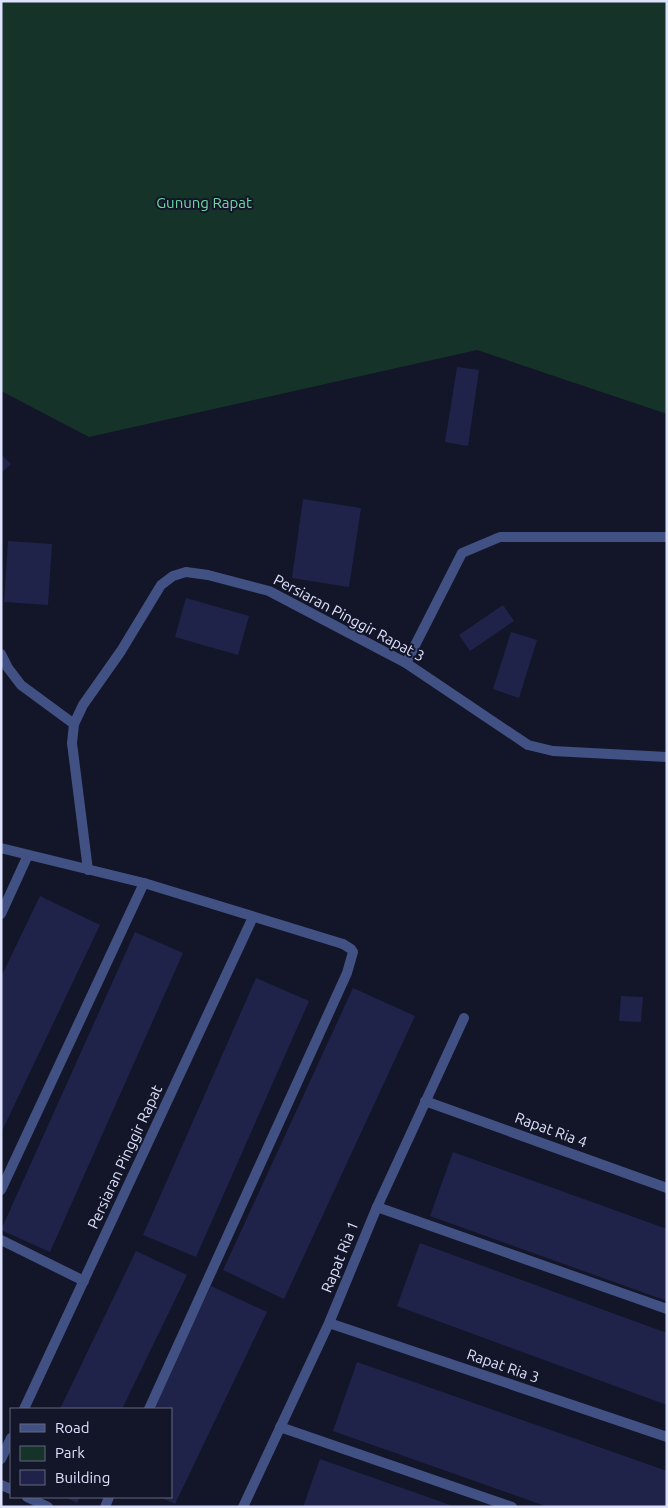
<svg xmlns="http://www.w3.org/2000/svg" width="668" height="1508" viewBox="0 0 668 1508" font-family="Ubuntu,sans-serif">
<style>
.green{fill:#16332a}
.building{fill:#202349}
.lines{fill:none;stroke-linecap:round;stroke-linejoin:round}
.lane{stroke:#425184;stroke-width:10}
.street{stroke:#425184;stroke-width:10}
.labels{text-anchor:middle;stroke-width:4;stroke-linejoin:round;paint-order:stroke}
.park-label{font-size:15px;fill:#6ed8a1;stroke:#131529}
.street-label{font-size:15px;fill:#dee2fc;stroke:#131529}
</style>
<rect width="100%" height="100%" fill="#131529"/>
<path class="green" d="M 1,1 L 667,1 L 667,414 L 477,350 L 89,437 L 1,391 Z"/>
<path class="building" d="M 457,367 L 479,370 L 468,446 L 445,442 Z
M 1,454 L 11,464 L 1,473 Z
M 303,499 L 361,508 L 349,587 L 292,578 Z
M 8,541 L 52,544 L 48,605 L 4,602 Z
M 186,598 L 249,616 L 238,655 L 175,637 Z
M 503,605 L 514,621 L 470,651 L 459,635 Z
M 511,632 L 537,640 L 519,698 L 493,689 Z
M 40,896 L 100,925 L 1,1133 L 1,977 Z
M 135,932 L 183,953 L 50,1252 L 1,1230 Z
M 256,978 L 309,1001 L 196,1257 L 143,1235 Z
M 353,988 L 415,1016 L 284,1299 L 223,1270 Z
M 621,996 L 643,997 L 641,1022 L 619,1021 Z
M 453,1152 L 667,1229 L 667,1301 L 430,1216 Z
M 420,1243 L 667,1333 L 667,1405 L 397,1306 Z
M 136,1251 L 187,1275 L 122,1409 L 60,1409 Z
M 211,1286 L 267,1312 L 175,1504 L 160,1497 L 171,1497 L 171,1409 L 152,1409 Z
M 357,1362 L 667,1471 L 667,1507 L 548,1507 L 333,1431 Z
M 320,1459 L 453,1506 L 453,1507 L 303,1507 Z
M 65,1497 L 80,1497 L 77,1503 Z"/>
<g class="lines">
<path class="lane" d="M 406,663 L 462,553 L 500,537 L 667,537
M 1,1190 L 144,883
M 377,1207 L 667,1309
M 1,1240 L 84,1281
M 149,1409 L 347,973 L 353,952 L 351,949 L 343,944
M 280,1427 L 512,1507
M 1,1485 L 11,1489
M 27,1497 L 48,1507
M 105,1507 L 109,1497"/>
<path class="street" d="M 1,654 L 8,668 L 21,685 L 74,724
M 1,848 L 144,883 L 343,944
M 88,870 L 72,743 L 74,724 L 83,705 L 121,651 L 161,585 L 173,576 L 186,572 L 208,575 L 269,591 L 406,663 L 528,745 L 553,751 L 667,757
M 1,914 L 28,855
M 425,1101 L 667,1188
M 329,1323 L 667,1437
M 24,1409 L 253,917
M 1,1459 L 11,1438
M 243,1507 L 329,1323 L 377,1207 L 464,1018"/>
</g>
<g class="labels">
<g class="park-label">
<text x="204" y="208">Gunung Rapat</text>
</g>
<g class="street-label">
<text transform="translate(349 618) rotate(28)" y="5">Persiaran Pinggir Rapat 3</text>
<text transform="translate(551 1130) rotate(20)" y="5">Rapat Ria 4</text>
<text transform="translate(125 1157) rotate(-65)" y="5">Persiaran Pinggir Rapat</text>
<text transform="translate(340 1257) rotate(-68)" y="5">Rapat Ria 1</text>
<text transform="translate(503 1366) rotate(19)" y="5">Rapat Ria 3</text>
</g>
</g>
<rect width="668" height="1508" fill="none" stroke="#dee2fc" stroke-width="5"/>
<rect x="10" y="1408" width="162" height="90" fill="#131529" stroke="#64677d"/>
<rect x="20" y="1424" width="25" height="8" fill="#425184" stroke="#64677d"/>
<text x="55" y="1433" font-size="15" fill="#dee2fc">Road</text>
<rect x="20" y="1446" width="25" height="15" fill="#16332a" stroke="#64677d"/>
<text x="55" y="1458" font-size="15" fill="#dee2fc">Park</text>
<rect x="20" y="1470" width="25" height="15" fill="#202349" stroke="#64677d"/>
<text x="55" y="1483" font-size="15" fill="#dee2fc">Building</text>
</svg>
